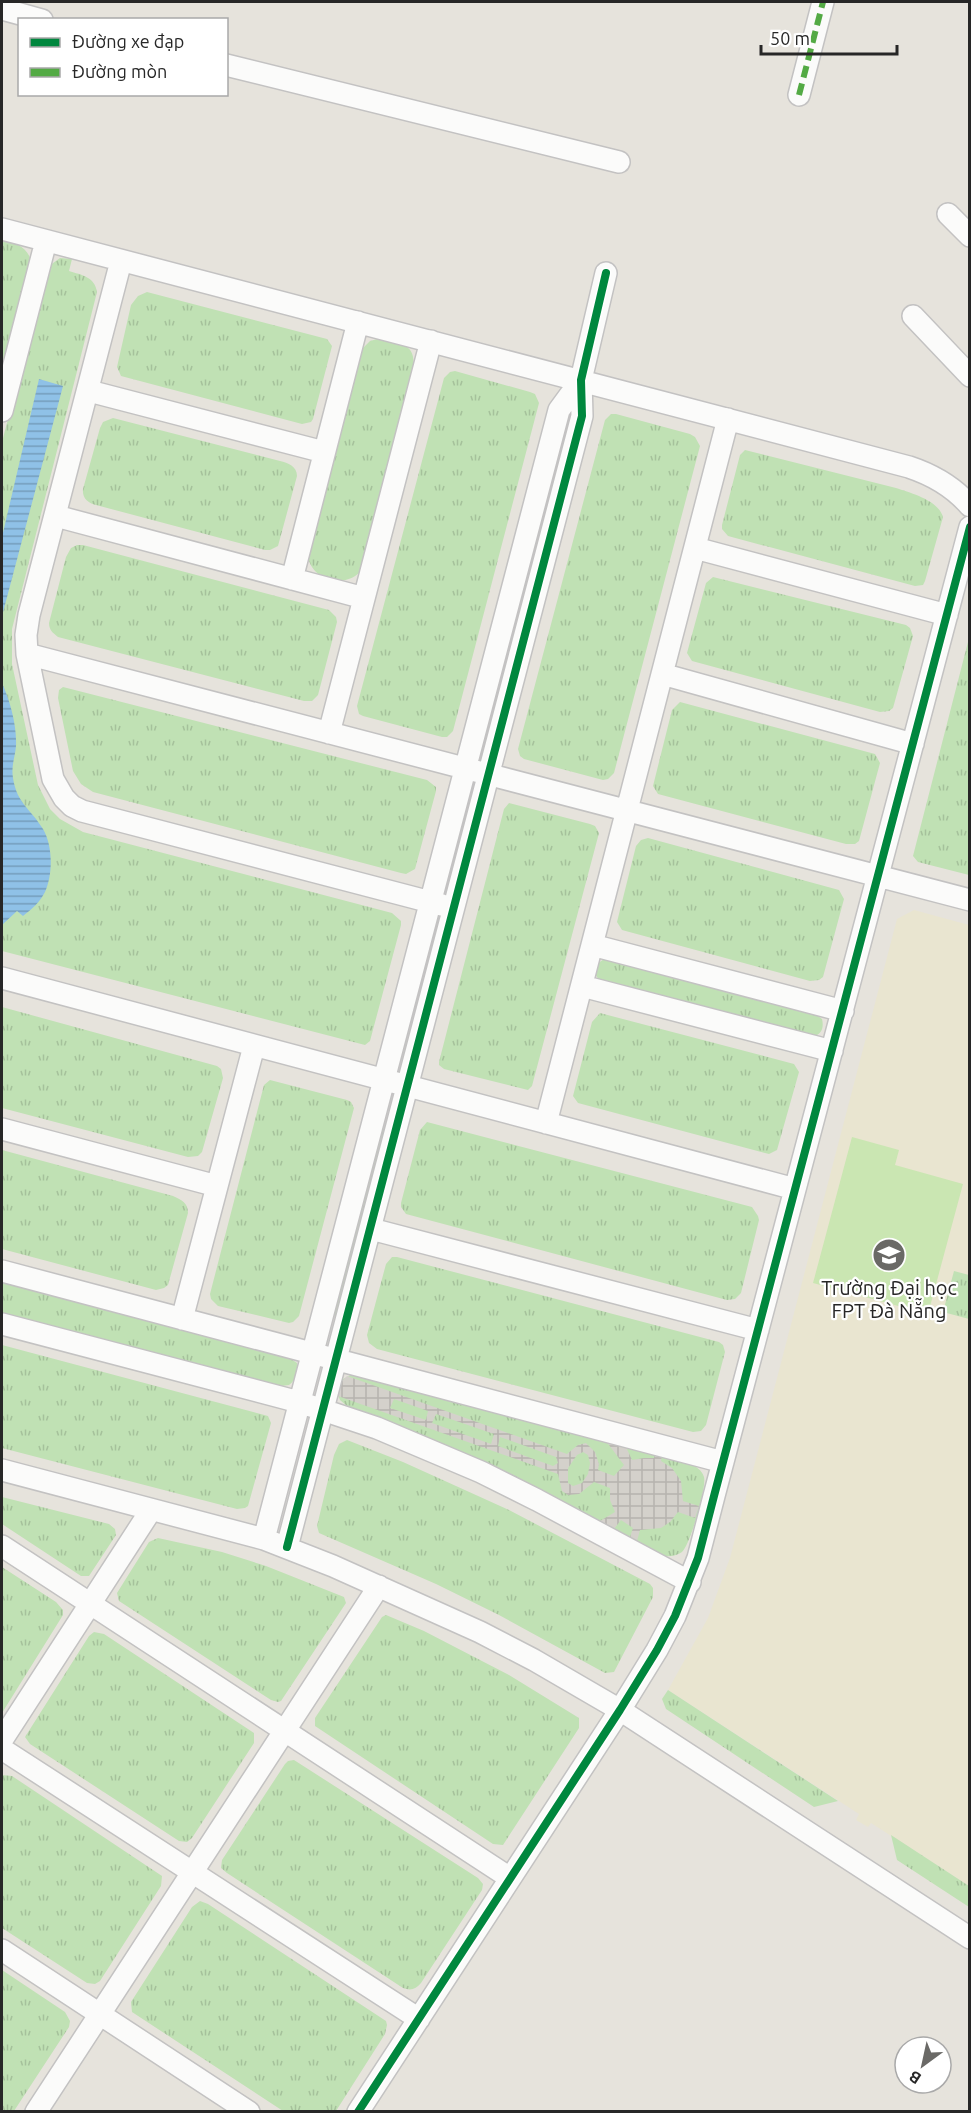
<svg xmlns="http://www.w3.org/2000/svg" width="971" height="2113" viewBox="0 0 971 2113" font-family="Ubuntu,sans-serif">
<style>
.education{fill:#e9e5d0}
.grass{fill:url(#grass-tufts)}
.pitch{fill:#cae6b2}
.plaza{fill:url(#plaza-grid);fill-rule:evenodd}
.water{fill:url(#water-rules)}
.lines{fill:none;stroke-linecap:round;stroke-linejoin:round}
.minor-casing{stroke:#c3c2c2;stroke-width:24}
.minor{stroke:#fbfbfa;stroke-width:21}
.quiet{stroke:#53aa44;stroke-width:6;stroke-dasharray:12 6;stroke-linecap:butt}
.cycleway-casing{stroke:#fff;stroke-width:11}
.cycleway{stroke:#00873e;stroke-width:8}
.labels{text-anchor:middle;stroke-width:4.5;stroke-linejoin:round;paint-order:stroke}
.poi-label{font-size:20px;fill:#272727;stroke:#fff}
</style>
<defs>
<pattern id="grass-tufts" width="24" height="20" patternUnits="userSpaceOnUse" patternTransform="scale(1.5)"><rect width="24" height="20" fill="#c0e1b4"/><path d="M3 7l-1-3M5 7V3M7 7l1-3M15 17l-1-3M17 17v-4M19 17l1-3" fill="none" stroke="#a5c19b"/></pattern>
<pattern id="plaza-grid" width="8" height="8" patternUnits="userSpaceOnUse" patternTransform="scale(1.5)"><rect width="8" height="8" fill="#d4d1cb"/><path d="M0 4h8M4 0v8" fill="none" stroke="#b6b3ae"/></pattern>
<pattern id="water-rules" width="6" height="5" patternUnits="userSpaceOnUse" patternTransform="scale(1.5)"><rect width="6" height="5" fill="#8fc1e7"/><path d="M0 2.5h6" fill="none" stroke="#759dbb"/></pattern>
</defs>
<rect width="100%" height="100%" fill="#e6e3dc"/>
<path class="education" d="M 914,910 L 969,925 L 969,1886 L 871,1823 L 868,1827 L 856,1820 L 859,1814 L 668,1690 L 708,1618 L 730,1558 L 897,919 Z"/>
<path class="grass" d="M 2,239 C 17,243 30,248 32,266 L 2,383 Z
M 60,258 L 72,259 L 69,271 C 82,275 95,277 97,292 L 12,629 L 12,664 L 38,785 L 50,809 L 60,819 L 83,832 L 392,913 L 401,921 L 401,925 L 370,1041 L 365,1045 L 2,951 L 2,442 L 46,273 L 49,266 Z
M 147,292 L 327,339 L 332,346 L 313,419 L 311,422 L 302,424 L 121,376 L 117,367 L 131,305 L 138,296 Z
M 381,338 C 402,344 417,344 413,370 L 363,568 C 348,591 309,581 308,554 L 361,350 L 370,341 Z
M 455,371 L 530,392 L 535,394 L 539,403 L 453,731 L 447,737 L 442,737 L 363,716 L 359,714 L 357,706 L 444,378 L 450,372 Z
M 611,414 L 616,414 L 690,434 L 695,437 L 700,446 L 614,773 L 608,779 L 603,780 L 524,759 L 520,756 L 518,749 L 605,420 Z
M 113,418 L 280,461 C 288,463 297,466 297,476 L 278,546 L 270,550 L 265,550 L 96,505 C 88,503 82,498 83,489 L 100,428 L 103,422 Z
M 745,450 L 896,488 C 911,493 938,500 943,517 L 925,581 L 923,585 L 915,586 L 728,536 L 722,529 L 722,525 L 740,455 Z
M 77,545 L 83,545 L 329,610 L 336,617 L 337,622 L 318,695 L 312,701 L 304,701 L 58,637 C 53,633 49,630 49,623 L 66,557 L 71,548 Z
M 713,577 L 906,625 L 910,628 L 913,636 L 893,708 L 889,711 L 880,712 L 692,661 L 687,653 L 706,583 Z
M 969,638 L 970,875 L 969,875 L 918,862 L 913,856 Z
M 63,687 L 427,780 L 436,787 L 436,791 L 415,869 L 406,874 L 401,873 L 93,792 L 81,784 L 73,771 L 58,698 L 59,690 Z
M 680,702 L 875,754 L 880,763 L 859,841 L 855,844 L 846,844 L 658,794 L 653,786 L 672,710 Z
M 509,803 L 590,824 L 595,826 L 599,833 L 532,1086 L 528,1090 L 444,1069 L 439,1065 L 439,1062 L 504,809 Z
M 648,838 L 839,890 L 844,899 L 823,977 L 819,980 L 810,981 L 622,930 L 617,922 L 636,846 L 641,840 Z
M 604,959 L 815,1014 L 822,1019 C 824,1027 822,1034 814,1036 L 603,982 C 594,977 595,973 597,964 Z
M 2,1007 L 217,1066 L 221,1069 L 223,1078 L 202,1152 L 198,1156 L 188,1157 L 2,1108 Z
M 600,1013 L 794,1064 L 799,1072 L 777,1150 L 769,1154 L 578,1103 L 573,1096 L 592,1022 Z
M 270,1080 L 347,1100 L 351,1102 L 354,1108 L 299,1316 L 293,1322 L 289,1323 L 218,1306 L 211,1299 L 210,1294 L 264,1085 Z
M 427,1122 L 752,1207 L 758,1216 L 759,1220 L 741,1293 L 735,1299 L 727,1300 L 406,1214 L 401,1207 L 401,1203 L 420,1130 Z
M 382,1129 L 388,1130 L 339,1317 L 333,1315 Z
M 2,1150 L 173,1196 C 182,1200 188,1203 188,1213 L 168,1285 L 164,1288 L 156,1290 L 2,1249 Z
M 392,1257 L 397,1257 L 719,1342 L 723,1345 L 725,1352 L 706,1425 L 701,1431 L 693,1432 L 377,1349 L 369,1343 L 367,1335 L 386,1264 Z
M 954,1271 L 969,1275 L 969,1319 L 943,1312 Z
M 2,1280 L 288,1357 L 297,1363 C 298,1373 297,1379 289,1385 L 281,1386 L 2,1313 Z
M 2,1345 L 268,1416 L 271,1423 L 248,1506 L 245,1508 L 237,1509 L 2,1448 Z
M 351,1375 L 691,1464 C 696,1467 702,1470 704,1477 C 707,1487 690,1545 682,1552 C 676,1556 670,1557 664,1556 L 504,1472 L 348,1407 L 340,1400 L 338,1395 L 343,1379 Z
M 347,1440 L 403,1462 L 509,1510 L 650,1584 L 653,1588 L 653,1597 L 614,1672 L 605,1673 L 499,1615 L 436,1584 L 319,1533 L 317,1526 L 334,1455 L 339,1444 Z
M 2,1497 L 109,1524 L 115,1529 L 116,1535 L 89,1576 L 81,1576 L 2,1524 Z
M 158,1538 L 222,1552 L 266,1566 L 344,1597 L 346,1603 L 281,1701 L 278,1702 L 271,1700 L 119,1601 L 117,1593 L 149,1542 Z
M 2,1567 L 56,1602 L 63,1610 L 63,1615 L 2,1713 Z
M 386,1615 L 424,1631 L 509,1675 L 579,1718 L 579,1728 L 503,1845 L 493,1844 L 315,1726 L 315,1718 L 382,1617 Z
M 94,1632 L 104,1634 L 254,1733 L 254,1743 L 192,1838 L 187,1842 L 179,1841 L 30,1744 L 25,1737 L 89,1636 Z
M 668,1690 L 838,1801 L 814,1807 L 666,1709 L 662,1699 Z
M 294,1760 L 478,1878 L 483,1884 L 482,1890 L 421,1983 C 416,1989 411,1991 403,1988 L 227,1873 L 221,1868 L 222,1860 L 285,1764 L 288,1761 Z
M 2,1775 L 12,1776 L 162,1876 L 161,1886 L 100,1981 L 95,1984 L 87,1983 L 2,1928 Z
M 891,1835 L 969,1886 L 969,1907 L 897,1860 Z
M 200,1901 L 208,1904 L 386,2021 L 387,2025 L 385,2034 L 336,2111 L 283,2111 L 132,2012 L 131,2002 L 192,1907 Z
M 2,1970 L 65,2012 L 70,2021 L 69,2027 L 14,2111 L 2,2111 Z"/>
<path class="pitch" d="M 852,1137 L 899,1150 L 895,1165 L 963,1184 L 928,1314 L 813,1283 Z"/>
<path class="plaza" d="M 347,1376 L 567,1454 L 578,1445 L 586,1443 L 595,1452 L 599,1464 L 598,1470 L 614,1476 L 624,1465 L 606,1441 L 626,1447 L 632,1460 L 644,1458 L 654,1458 L 655,1454 L 662,1456 L 661,1461 L 672,1468 L 681,1481 L 683,1501 L 699,1506 L 695,1518 L 678,1512 L 670,1522 L 661,1528 L 640,1530 L 637,1541 L 630,1537 L 633,1528 L 621,1520 L 614,1529 L 600,1521 L 615,1512 L 610,1500 L 610,1488 L 594,1482 L 579,1494 L 568,1495 L 562,1491 L 558,1474 L 338,1396 L 340,1383 ZM 394,1399 L 428,1411 L 426,1420 L 390,1408 ZM 436,1414 L 494,1434 L 491,1444 L 432,1423 ZM 500,1437 L 556,1457 L 558,1463 L 553,1466 L 498,1446 ZM 583,1452 L 588,1455 L 590,1463 L 588,1474 L 582,1483 L 573,1486 L 568,1483 L 568,1468 L 577,1455 Z"/>
<path class="water" d="M 39,379 L 63,386 L 2,616 L 2,537 Z
M 2,683 C 10,701 17,725 16,746 C 15,757 11,766 13,778 C 17,804 31,809 43,829 C 53,846 53,874 45,892 C 40,902 32,909 23,916 L 17,911 L 2,925 Z"/>
<g class="lines">
<defs>
<path id="minor" d="M 2,9 L 42,20
M 226,65 L 619,162
M 799,95 L 823,2
M 948,214 L 970,236
M 2,229 L 909,467 C 933,475 953,486 970,506
M 121,261 L 29,615 L 26,635 L 27,654 L 53,779 L 64,798 L 72,806 L 82,811 L 442,905
M 913,316 L 970,376
M 89,391 L 324,452
M 2,411 L 46,241
M 56,516 L 364,598
M 695,548 L 947,615
M 292,579 L 358,322
M 27,654 L 970,900
M 662,674 L 913,744
M 329,733 L 431,341
M 592,945 L 843,1011
M 2,978 L 795,1189
M 582,986 L 832,1051
M 546,1123 L 728,419
M 2,1129 L 217,1186
M 371,1229 L 758,1330
M 2,1271 L 723,1462
M 182,1319 L 254,1046
M 2,1324 L 299,1402 L 377,1428 L 481,1472 L 537,1500 L 690,1582
M 2,1470 L 264,1539 L 333,1566 L 480,1632 L 534,1660 L 620,1710 L 970,1938
M 264,1539 L 559,410 L 581,380
M 2,1546 L 510,1878
M 287,1547 L 582,416 L 581,380 L 606,273
M 2,1740 L 151,1510
M 2,1749 L 419,2019
M 2,1950 L 249,2112
M 36,2112 L 379,1586
M 358,2112 L 620,1710 L 657,1650 L 675,1616 L 698,1558 L 714,1496 L 970,527"/>
</defs>
<use href="#minor" class="minor-casing"/>
<use href="#minor" class="minor"/>
<path class="quiet" d="M 799,95 L 823,2"/>
<defs>
<path id="cycleway" d="M 287,1547 L 582,416 L 581,380 L 606,273
M 358,2112 L 620,1710 L 657,1650 L 675,1616 L 698,1558 L 714,1496 L 970,527"/>
</defs>
<use href="#cycleway" class="cycleway-casing"/>
<use href="#cycleway" class="cycleway"/>
</g>
<defs>
<symbol id="university-disc" viewBox="-11 -11 22 22"><circle r="9.5" fill="#6a6966" stroke="#fff"/><path d="M0-5L7-2L0 1L-7-2ZM-4 1L0 2.5L4 1V4Q0 6-4 4Z" fill="#fff"/></symbol>
</defs>
<g fill-rule="evenodd">
<use href="#university-disc" x="870" y="1236" width="38" height="38"/>
</g>
<g class="labels">
<g class="poi-label">
<text x="889" y="1295">Trường Đại học<tspan x="889" dy="23">FPT Đà Nẵng</tspan></text>
</g>
</g>
<rect width="971" height="2113" fill="none" stroke="#272727" stroke-width="6"/>
<rect x="18" y="18" width="210" height="78" fill="#ffffff" stroke="#a9a9a9" stroke-width="1.5"/>
<rect x="30" y="38" width="30" height="9" fill="#00873e" stroke="#a9a9a9" stroke-width="1.5"/>
<text x="72" y="48" font-size="18" fill="#272727">Đường xe đạp</text>
<rect x="30" y="68" width="30" height="9" fill="#53aa44" stroke="#a9a9a9" stroke-width="1.5"/>
<text x="72" y="78" font-size="18" fill="#272727">Đường mòn</text>
<g transform="translate(923 2065) rotate(213)"><circle r="28" fill="#ffffff" stroke="#a9a9a9" stroke-width="1.5"/>
<path d="M0-4.5L10 22L0 15L-10 22Z" fill="#6a6966"/>
<text y="-9" font-size="16" font-weight="bold" text-anchor="middle" fill="#272727">B</text>
</g>
<path d="M761 45v9h136v-9" fill="none" stroke="#272727" stroke-width="3"/>
<text x="770" y="45" font-size="18" fill="#272727" stroke="#ffffff" stroke-width="4.5" paint-order="stroke">50 m</text>
</svg>
